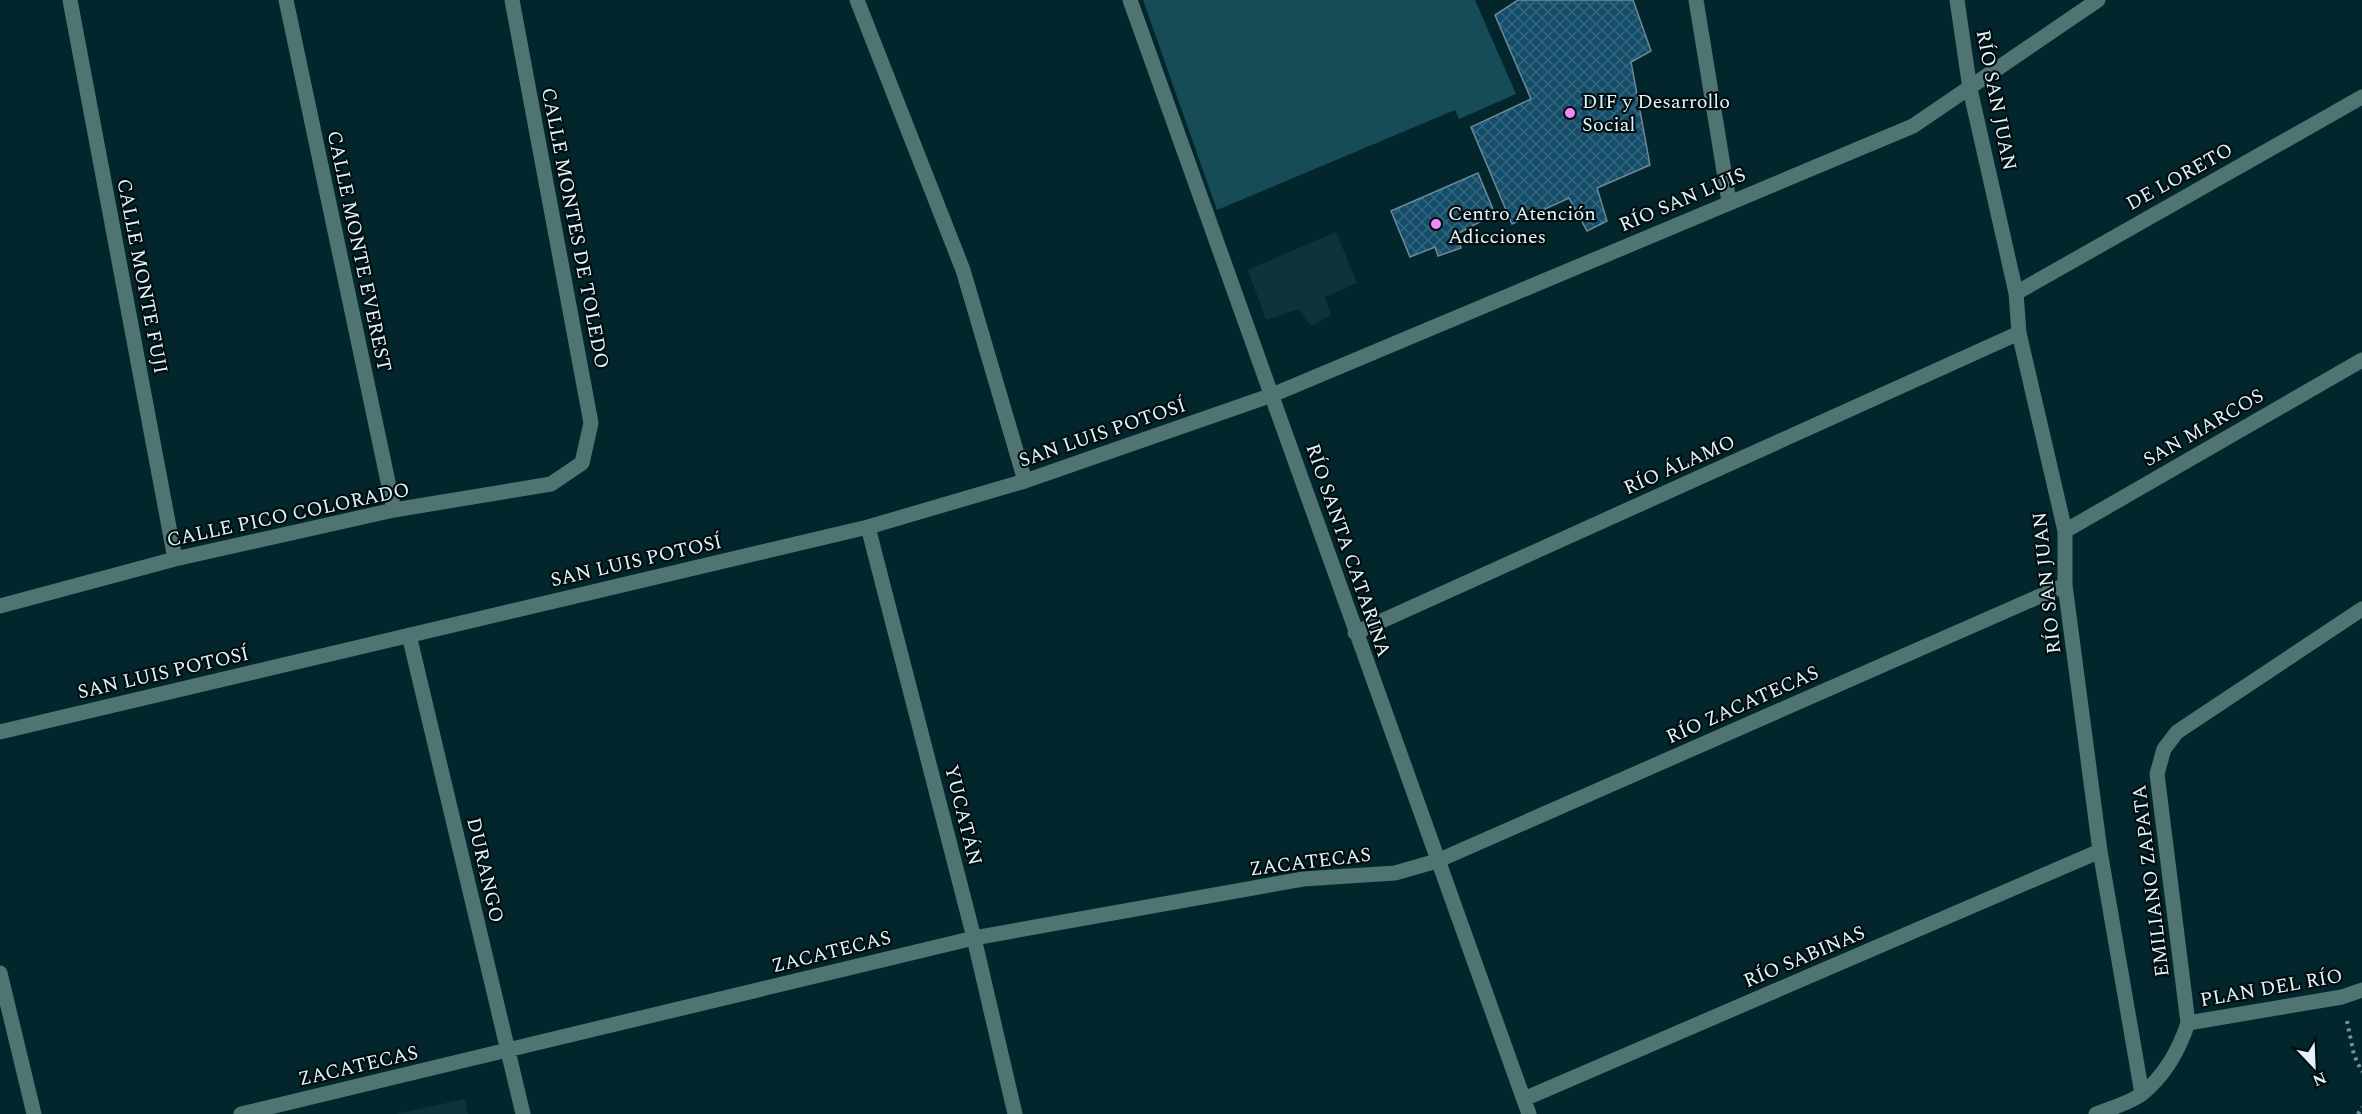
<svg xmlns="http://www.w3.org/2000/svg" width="2362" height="1114" viewBox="0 0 2362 1114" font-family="Spectral,serif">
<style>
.built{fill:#103339}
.pitch{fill:#164c57}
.building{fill:url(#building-cross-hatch);stroke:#6c8899;stroke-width:1.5}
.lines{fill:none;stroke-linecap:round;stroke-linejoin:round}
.path{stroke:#799499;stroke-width:4;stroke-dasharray:3 4.5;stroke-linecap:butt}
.street{stroke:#507471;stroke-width:15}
.poi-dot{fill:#ef8bf6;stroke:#020d10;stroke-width:2}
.labels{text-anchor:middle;stroke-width:4.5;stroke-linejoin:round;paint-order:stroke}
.street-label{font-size:20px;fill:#e2f4f9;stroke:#020d10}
.poi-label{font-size:20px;fill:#e2f4f9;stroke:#020d10;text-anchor:start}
</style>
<defs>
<pattern id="building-cross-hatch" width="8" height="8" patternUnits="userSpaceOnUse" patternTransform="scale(1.5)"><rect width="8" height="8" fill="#144d69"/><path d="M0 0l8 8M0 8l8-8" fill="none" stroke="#36677f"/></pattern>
</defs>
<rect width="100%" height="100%" fill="#02262c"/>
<path class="built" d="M 1336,232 L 1357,283 L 1325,297 L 1331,315 L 1311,326 L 1298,309 L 1266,320 L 1248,270 Z
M 465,1099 L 468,1114 L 396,1114 Z"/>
<path class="pitch" d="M 1143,0 L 1475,0 L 1516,94 L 1459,119 L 1455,110 L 1217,210 Z"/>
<path class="building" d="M 1518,0 L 1633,0 L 1651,51 L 1631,62 L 1650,165 L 1597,188 L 1607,221 L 1587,231 L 1569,198 L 1512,224 L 1471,127 L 1531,99 L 1495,15 Z
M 1478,173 L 1495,214 L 1457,234 L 1461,248 L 1438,256 L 1435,247 L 1410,257 L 1391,211 Z"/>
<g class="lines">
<path class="path" d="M 2347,1021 L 2354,1055 L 2362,1072
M 2358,1114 L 2362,1107"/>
<path class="street" d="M 70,0 L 175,559
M 286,0 L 394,510
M 857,0 L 963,270 L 1025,481
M 1130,0 L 1529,1114
M 1696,0 L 1729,202
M 1957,0 L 1970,89 L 2016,293 L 2019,333 L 2065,531 L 2065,585 L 2100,851 L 2142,1094
M 2016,293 L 2362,97
M 868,527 L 974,938 L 1015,1114
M 2065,531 L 2362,360
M 0,606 L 175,559 L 394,510 L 551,484 L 582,463 L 591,423 L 512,0
M 1355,633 L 2019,333
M 409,635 L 523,1114
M 0,732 L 868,527 L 1025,481 L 1272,395 L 1913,126 L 2098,0
M 0,973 L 34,1114
M 2188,1023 L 2342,997 L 2362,990
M 1524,1099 L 2100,851
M 241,1114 L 974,938 L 1303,879 L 1395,873 L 1437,861 L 2065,585
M 2096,1114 C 2110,1108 2131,1103 2143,1093 C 2165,1075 2179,1050 2188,1023 L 2157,774 L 2164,749 L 2177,732 L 2362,609"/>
</g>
<g class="poi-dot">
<circle cx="1570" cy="113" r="6"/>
<circle cx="1436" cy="224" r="6"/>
</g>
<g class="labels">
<g class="street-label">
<text transform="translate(1997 100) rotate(79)" y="7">RÍO SAN JUAN</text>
<text transform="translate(2179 176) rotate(-29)" y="7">DE LORETO</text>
<text transform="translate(1682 199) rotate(-23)" y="7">RÍO SAN LUIS</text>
<text transform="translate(576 228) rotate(79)" y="7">CALLE MONTES DE TOLEDO</text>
<text transform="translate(360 251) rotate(78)" y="7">CALLE MONTE EVEREST</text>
<text transform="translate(143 276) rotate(79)" y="7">CALLE MONTE FUJI</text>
<text transform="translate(2203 427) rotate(-30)" y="7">SAN MARCOS</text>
<text transform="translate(1102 432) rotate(-19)" y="7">SAN LUIS POTOSÍ</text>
<text transform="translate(1679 464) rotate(-24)" y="7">RÍO ÁLAMO</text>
<text transform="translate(288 514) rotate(-12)" y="7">CALLE PICO COLORADO</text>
<text transform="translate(1349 550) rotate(71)" y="7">RÍO SANTA CATARINA</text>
<text transform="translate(636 560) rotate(-13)" y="7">SAN LUIS POTOSÍ</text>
<text transform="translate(2046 583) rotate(-96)" y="7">RÍO SAN JUAN</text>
<text transform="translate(163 672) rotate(-13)" y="7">SAN LUIS POTOSÍ</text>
<text transform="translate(1742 704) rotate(-24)" y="7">RÍO ZACATECAS</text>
<text transform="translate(964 815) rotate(76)" y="7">YUCATÁN</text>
<text transform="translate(1310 861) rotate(-7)" y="7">ZACATECAS</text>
<text transform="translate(486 870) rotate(77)" y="7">DURANGO</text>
<text transform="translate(2150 881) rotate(-97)" y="7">EMILIANO ZAPATA</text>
<text transform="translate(831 951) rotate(-14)" y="7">ZACATECAS</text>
<text transform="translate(1804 956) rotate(-23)" y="7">RÍO SABINAS</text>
<text transform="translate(2271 987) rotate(-10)" y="7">PLAN DEL RÍO</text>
<text transform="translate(358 1065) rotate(-13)" y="7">ZACATECAS</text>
</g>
<g class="poi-label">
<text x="1582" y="108">DIF y Desarrollo<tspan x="1582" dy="23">Social</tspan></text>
<text x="1448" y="220">Centro Atención<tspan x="1448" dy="23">Adicciones</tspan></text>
</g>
</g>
<g transform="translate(2314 1066) rotate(157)" stroke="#020d10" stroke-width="4.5" paint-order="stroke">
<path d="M0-4.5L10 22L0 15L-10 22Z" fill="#e2f4f9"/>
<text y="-9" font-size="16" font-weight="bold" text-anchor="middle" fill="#e2f4f9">N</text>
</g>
</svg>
